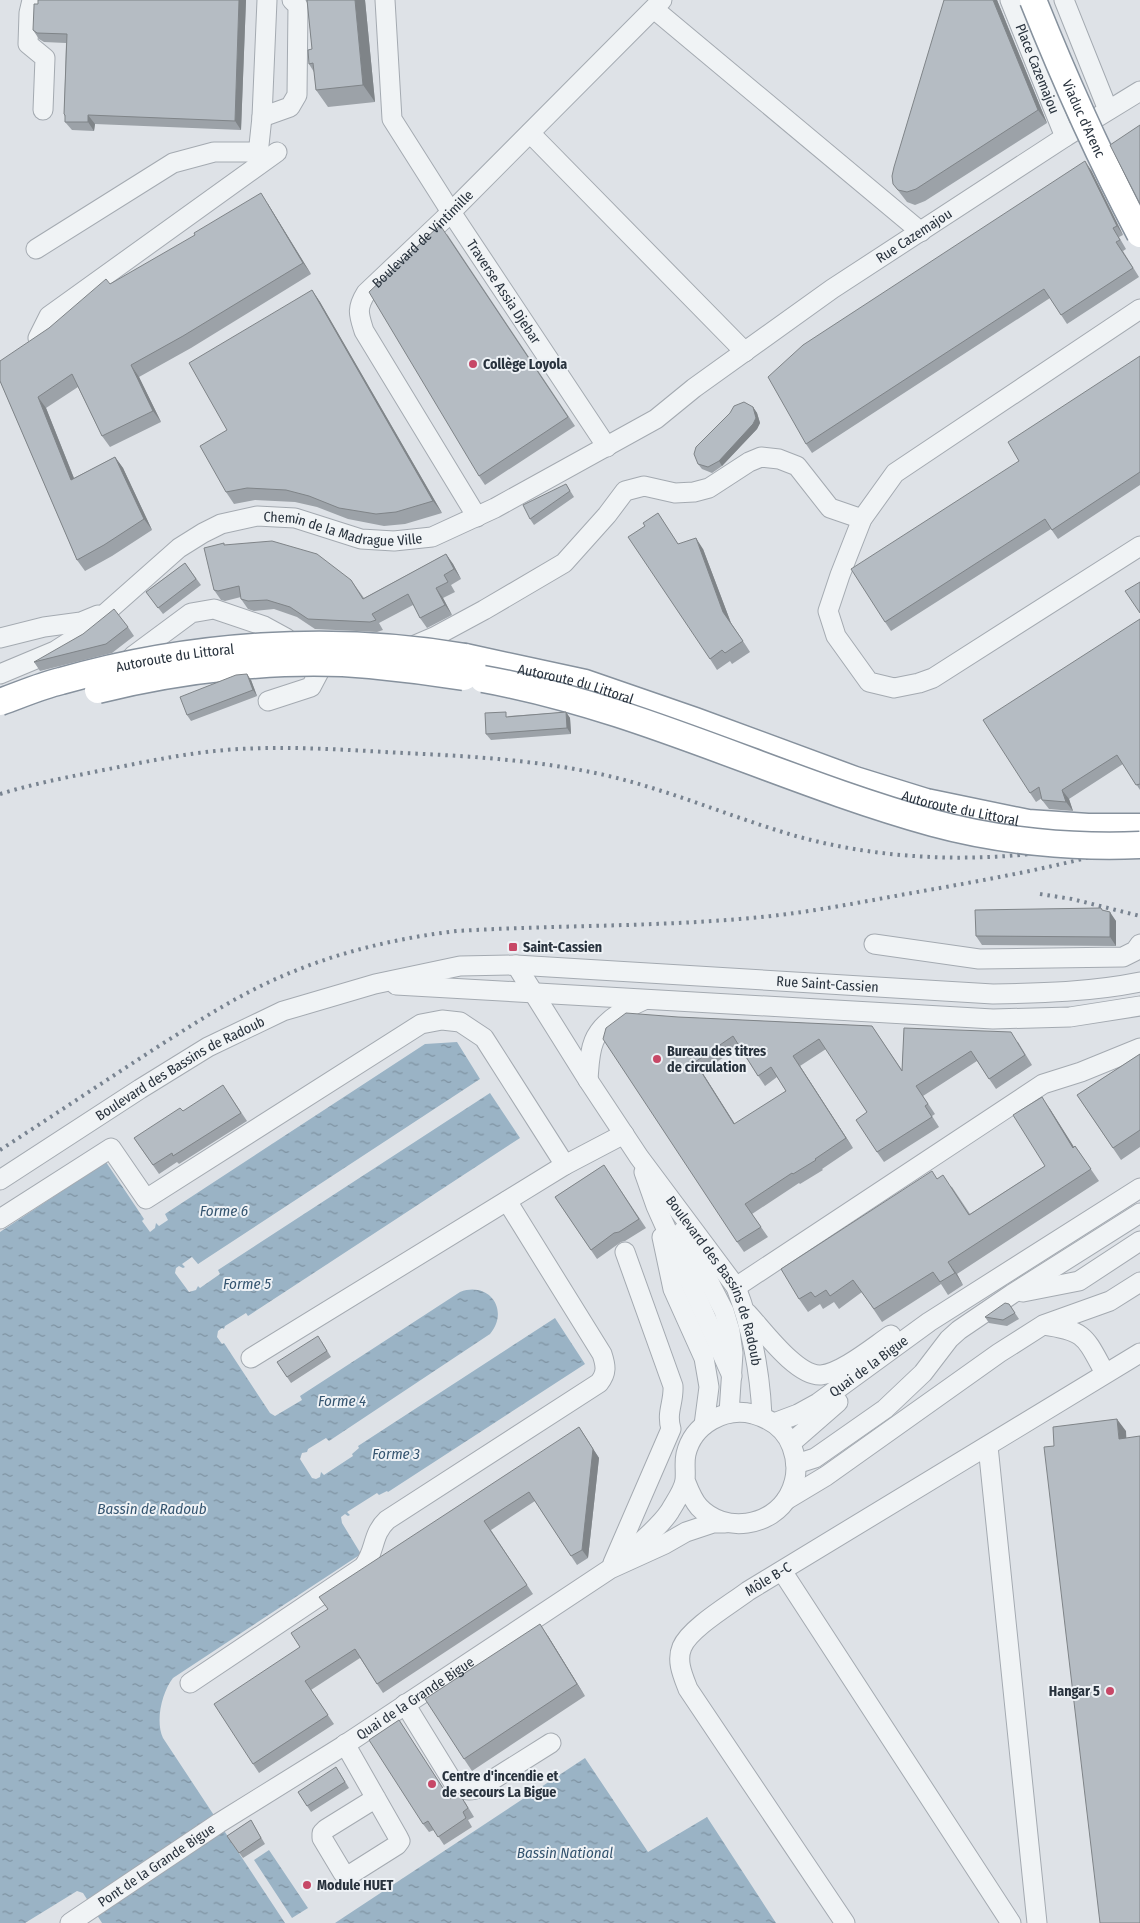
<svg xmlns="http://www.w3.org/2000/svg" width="1140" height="1923" viewBox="0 0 1140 1923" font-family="'Fira Sans Condensed',sans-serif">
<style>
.water{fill:url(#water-ripples)}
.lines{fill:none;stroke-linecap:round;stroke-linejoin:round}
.minor-casing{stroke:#a4aab1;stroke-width:21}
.highway-casing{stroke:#86919d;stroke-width:29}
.minor{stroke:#f0f3f5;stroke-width:19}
.highway{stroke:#fff;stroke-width:26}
.rail{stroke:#788390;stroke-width:4;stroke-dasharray:2.5 5;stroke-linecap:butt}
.highway-bridge-casing{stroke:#86919d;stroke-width:29;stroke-linecap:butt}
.highway-bridge{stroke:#fff;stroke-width:26}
.wall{fill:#9ca2a8;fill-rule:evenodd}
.shaded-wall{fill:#7f8488}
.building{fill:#b5bcc3;stroke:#7f8488;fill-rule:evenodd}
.poi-dot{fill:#c74867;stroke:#edf1f5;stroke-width:2}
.labels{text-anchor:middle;stroke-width:4;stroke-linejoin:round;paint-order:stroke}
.street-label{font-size:14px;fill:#28323d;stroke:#edf1f5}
.poi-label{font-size:14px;font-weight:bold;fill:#28323d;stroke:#edf1f5;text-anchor:start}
.water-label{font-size:15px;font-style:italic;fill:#34546f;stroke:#edf1f5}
</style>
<defs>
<pattern id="water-ripples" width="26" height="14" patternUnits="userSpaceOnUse" patternTransform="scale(1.25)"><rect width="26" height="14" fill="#9ab3c5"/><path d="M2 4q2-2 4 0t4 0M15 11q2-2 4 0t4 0" fill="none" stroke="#7e92a1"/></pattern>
</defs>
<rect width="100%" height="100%" fill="#dee2e7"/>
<path class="water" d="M 457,1042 L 480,1079 L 198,1264 L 192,1257 L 182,1264 L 185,1267 L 183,1268 L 179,1266 L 176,1268 L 175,1273 L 189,1292 L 196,1290 L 198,1286 L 200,1288 L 220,1274 L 218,1270 L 490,1093 L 520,1138 L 248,1316 L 246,1313 L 225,1326 L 224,1329 L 222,1328 L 218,1331 L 217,1337 L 222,1344 L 224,1343 L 270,1413 L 275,1416 L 302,1400 L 300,1396 L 460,1292 C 489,1281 510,1310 490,1334 L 329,1441 L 326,1438 L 308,1449 L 307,1452 L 302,1453 L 300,1459 L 312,1478 L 316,1479 L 320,1477 L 321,1472 L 324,1475 L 353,1456 L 352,1454 L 359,1448 L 358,1446 L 555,1318 L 585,1364 L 388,1492 L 387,1491 L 379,1495 L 377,1493 L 347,1512 L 350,1515 L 348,1516 L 345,1514 L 341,1517 L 342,1523 L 361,1554 L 173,1678 C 162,1692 155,1721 163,1738 L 285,1923 L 102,1923 L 83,1893 L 77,1891 L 25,1923 L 0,1923 L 0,1232 L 106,1162 L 144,1219 L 142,1221 L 150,1232 L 155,1228 L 156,1223 L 159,1226 L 168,1220 L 165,1214 L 425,1044 Z
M 585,1758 L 648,1852 L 707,1817 L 776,1923 L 335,1923 Z
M 269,1850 L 308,1908 L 292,1918 L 254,1860 Z"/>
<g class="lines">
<defs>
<g id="minor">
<path d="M 32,0 L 29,13 L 28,44 L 45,58 L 43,110"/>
<path id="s1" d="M 385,0 L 392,119 L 451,212 L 607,447"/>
<path id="s2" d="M 1010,0 L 1065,137"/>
<path d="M 1064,0 L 1108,110"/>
<path d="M 654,9 L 921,232"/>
<path d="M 262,117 L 290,107 L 297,95 L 298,6 L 292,0"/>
<path d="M 530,133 L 745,352"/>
<path d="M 257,164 L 262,117 L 267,0"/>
<path d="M 36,249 L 173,163 L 214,152 L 259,152"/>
<path d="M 1140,309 L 895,473 L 862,519 L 840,575 L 828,611 L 836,636 L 869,682 L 894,688 L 919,683 L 933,678 L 1140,546"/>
<path d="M 38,338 L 49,316 L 277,152"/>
<path id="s3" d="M 477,517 L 364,331 C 359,315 356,309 366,293 L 444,219 L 662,0"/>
<path d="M 0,638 L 44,627 L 81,622 L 98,615"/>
<path d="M 406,649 L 434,637 L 484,610 L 564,563 L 607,515 L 625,491 L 644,486 L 675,493 L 694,492 L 709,488 L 749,462 L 761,457 L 779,459 L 797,466 L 830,508 L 862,519"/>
<path d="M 133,656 L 191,613 L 214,609 L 264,626 L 286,638 L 297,648"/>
<path id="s4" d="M 0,674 L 55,651 L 83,633 L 179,548 L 203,533 L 221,524 L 257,516 L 295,518 L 361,539 L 394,541 L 432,537 L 495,508 L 656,419 L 694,388 L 832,289 L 1065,137 L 1140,91"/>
<path d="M 268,701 L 311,687 L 321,668"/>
<path d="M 874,944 L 979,959 L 1123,957 L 1135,951 L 1140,944"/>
<path id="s5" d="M 516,965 L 588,1080 L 639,1157 L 736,1287 C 752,1329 760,1371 762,1416"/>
<path d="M 396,985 L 993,1019 L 1070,1017 L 1140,1006"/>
<path d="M 588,1080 C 589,1067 589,1053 594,1041 C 602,1021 626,1008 644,1000"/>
<path d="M 644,1172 L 656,1206 L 732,1376"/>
<path id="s6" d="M 0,1180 L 140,1089 L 208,1047 L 283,1011 L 375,984 L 460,966 L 516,965 L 993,994 C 1042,993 1091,992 1140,982"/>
<path d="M 0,1219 L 111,1148 L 146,1199 L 421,1024 L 442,1020 L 460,1022 L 484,1038 L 565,1165"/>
<path d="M 683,1231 L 724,1311 L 730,1331 L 733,1353 L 729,1413"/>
<path d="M 662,1237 L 673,1289 L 704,1358 L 709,1387 L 704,1425"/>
<path d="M 736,1287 L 1043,1084 L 1081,1072 L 1140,1048"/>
<path d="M 1023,1292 L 1079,1281 L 1140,1241"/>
<path d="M 747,1313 C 763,1330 797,1377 821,1375 C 842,1373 873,1347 891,1335"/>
<path d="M 1044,1325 C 1086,1331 1085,1337 1105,1373"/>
<path d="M 251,1358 L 565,1165 L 624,1134"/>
<path id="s7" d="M 774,1423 L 798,1414 L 818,1403 L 929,1322 L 1140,1188"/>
<path d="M 791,1443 L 838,1402"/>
<path d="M 988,1446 L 1037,1923"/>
<path d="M 796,1464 L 815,1458 L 885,1409 L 923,1373 L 949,1339 L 959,1330 L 1012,1294 L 1140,1213"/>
<path d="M 786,1500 L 826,1476 L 999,1353 L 1043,1325 L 1110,1301 L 1140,1282"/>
<path d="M 625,1556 C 640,1542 659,1528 670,1511 C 675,1502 684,1490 685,1480 C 686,1471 684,1463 686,1454 C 693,1424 725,1407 753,1414 C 771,1419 786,1430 792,1447 C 798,1463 797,1480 789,1495 C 772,1527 724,1534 699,1507 C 692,1499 689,1490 685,1480"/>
<path d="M 613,1563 L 671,1429 C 666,1412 674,1403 673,1386 L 625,1252"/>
<path d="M 782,1571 L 1011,1923"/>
<path d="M 190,1683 L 363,1567 C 376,1552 371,1535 387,1520 L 599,1383 C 607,1373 606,1366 602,1354 L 507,1201"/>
<path d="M 405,1704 L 453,1782 C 461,1791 470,1792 481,1787 L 551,1743"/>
<path d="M 345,1744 L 398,1837 L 400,1841 L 397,1845 L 351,1874 L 347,1875 L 343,1873 L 322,1838 L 322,1833 L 326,1829 L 376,1798"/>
<path id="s8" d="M 70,1923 L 219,1823 L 343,1746 L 610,1569 L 665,1544 L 686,1532 L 713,1523 L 725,1523"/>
<path id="s9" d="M 845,1923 L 688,1689 C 683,1676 676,1661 682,1647 C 690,1628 731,1604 748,1591 L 1140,1353"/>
</g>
<g id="highway">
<path id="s10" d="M 465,657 L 585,683 L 695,721 L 855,780 L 926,802 L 1028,823 L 1088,827 L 1140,827"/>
</g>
</defs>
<use href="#minor" class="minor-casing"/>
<use href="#highway" class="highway-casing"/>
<use href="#minor" class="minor"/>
<use href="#highway" class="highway"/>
<path class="rail" d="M 0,794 C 39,782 79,775 119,767 C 160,759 199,751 240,749 C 294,746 349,750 403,753 C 469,756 535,760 600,774 C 664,788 726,815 789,834 C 901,867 1027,864 1140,834
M 1040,894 L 1072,899 L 1140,916
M 0,1150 C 54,1115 108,1079 162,1044 C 200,1020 237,996 278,978 C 334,953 396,938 457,931 C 555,925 653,927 751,918 C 809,913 866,901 923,891 C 996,878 1069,865 1140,843"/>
<defs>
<g id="highway-bridge">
<path id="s11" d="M 1033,0 C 1065,80 1100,158 1140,234"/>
<path d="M 483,679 C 639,707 781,781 933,823 C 999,841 1073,848 1140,845"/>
<path d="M 98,690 C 181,669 286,657 370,665 C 402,668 433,672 464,677"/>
<path id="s12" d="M 0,702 C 20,695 40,686 61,681 C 191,644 332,634 465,657"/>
</g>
</defs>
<use href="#highway-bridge" class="highway-bridge-casing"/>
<use href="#highway-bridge" class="highway-bridge"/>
</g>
<path class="wall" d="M 246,0 L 241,130 L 95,124 L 94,131 L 72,130 L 65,122 L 65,117 L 64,114 L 66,43 L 44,42 L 39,39 L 33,30 Z
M 307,0 L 365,0 L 375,102 L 328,107 L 316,90 L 314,72 L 309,64 L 312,49 Z
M 997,0 L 1047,123 L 925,201 L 915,205 L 907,202 L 893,184 Z
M 1091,170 L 1123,235 L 1119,237 L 1126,249 L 1123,251 L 1139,277 L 1067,324 L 1050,298 L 812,453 L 806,444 Z
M 268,204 L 311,274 L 191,348 L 139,377 L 161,422 L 110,447 L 102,436 L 78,387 L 46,408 L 74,478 L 115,457 L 123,468 L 152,530 L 112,556 L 85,571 L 77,560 L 0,381 L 49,328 L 110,284 Z
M 447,234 L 575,426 L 485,485 L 479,476 Z
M 312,290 L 320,302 L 442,513 L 405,524 L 384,526 L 348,519 L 317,507 L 295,502 L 255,500 L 234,504 L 226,492 L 227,430 Z
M 1140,356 L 1140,485 L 1058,539 L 1051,529 L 891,631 L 885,622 L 1019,461 Z
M 753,407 L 757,413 L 760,423 L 757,429 L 722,466 L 712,473 L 702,469 L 698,464 Z
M 566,484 L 574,497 L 534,525 L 530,519 Z
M 658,513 L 678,544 L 703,549 L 731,623 L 750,652 L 732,664 L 730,661 L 717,670 L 710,659 L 645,526 Z
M 225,545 L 351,580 L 364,598 L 446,554 L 453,564 L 461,579 L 451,585 L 455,592 L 443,598 L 452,615 L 427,628 L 420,618 L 413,605 L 379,623 L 383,630 L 377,632 L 315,629 L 297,617 L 274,609 L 254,611 L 248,609 L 241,599 L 241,597 L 225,601 L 221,600 L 214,590 Z
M 185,563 L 201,585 L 163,614 L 146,592 Z
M 1140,619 L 1140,790 L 1123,764 L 1069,799 L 1073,811 L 1049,809 L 1042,800 L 1042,798 L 1036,802 L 1030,793 Z
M 128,627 L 134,636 L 112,653 L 40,671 L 34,662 Z
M 251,680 L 257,696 L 191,721 L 187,715 Z
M 566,712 L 570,718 L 571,734 L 491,740 L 486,734 L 509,716 Z
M 1103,910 L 1116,921 L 1116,946 L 982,945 L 976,936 Z
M 678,1017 L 872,1026 L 902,1070 L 904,1028 L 1018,1042 L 1032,1065 L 996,1089 L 977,1061 L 923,1096 L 935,1114 L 932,1116 L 939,1127 L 884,1162 L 877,1152 L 867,1112 L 826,1049 L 800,1066 L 853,1148 L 822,1169 L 823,1170 L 800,1184 L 799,1183 L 752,1214 L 768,1237 L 744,1252 L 737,1242 ZM 739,1047 L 765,1086 L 777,1077 L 786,1091 L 735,1124 L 702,1072 Z
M 1140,1054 L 1140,1147 L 1121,1160 L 1077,1095 Z
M 229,1094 L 247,1121 L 179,1164 L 177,1162 L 159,1174 L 134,1138 L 183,1111 Z
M 1050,1109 L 1074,1147 L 1075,1146 L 1099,1181 L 957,1274 L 963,1285 L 948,1295 L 941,1284 L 882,1322 L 862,1292 L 839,1309 L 834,1302 L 823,1309 L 820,1304 L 808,1312 L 799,1299 L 938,1179 L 952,1187 L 970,1214 L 1045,1166 Z
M 604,1165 L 646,1228 L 625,1241 L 621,1242 L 597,1259 L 555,1197 Z
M 1009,1304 L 1019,1319 L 1007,1326 L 989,1323 L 985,1317 Z
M 322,1342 L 331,1357 L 291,1383 L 277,1362 Z
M 579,1427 L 599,1458 L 588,1558 L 577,1565 L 535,1501 L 491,1530 L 533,1594 L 383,1693 L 360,1658 L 311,1690 L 334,1724 L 259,1773 L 253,1764 L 300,1647 L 328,1609 Z
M 548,1636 L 585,1696 L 472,1771 L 464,1759 Z
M 399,1720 L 450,1799 L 465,1802 L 474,1817 L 468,1820 L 472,1827 L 444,1845 L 434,1830 L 429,1832 L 423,1824 Z
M 340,1773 L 349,1788 L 311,1812 L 298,1792 Z
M 251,1820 L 265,1844 L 243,1858 L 227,1836 Z"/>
<path class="shaded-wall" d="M 239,0 L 246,0 L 241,130 L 235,121 Z
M 355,0 L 365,0 L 375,102 L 363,85 Z
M 993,0 L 997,0 L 1047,123 L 1038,110 Z
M 88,115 L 95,124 L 94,131 L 88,122 Z
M 1085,161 L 1091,170 L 1123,235 L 1117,226 Z
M 261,193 L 268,204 L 311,274 L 303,263 Z
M 312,290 L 320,302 L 442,513 L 433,501 Z
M 131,365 L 139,377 L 161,422 L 153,411 Z
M 38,397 L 46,408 L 79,491 L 71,480 Z
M 753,407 L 757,413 L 760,423 L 757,429 L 722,466 L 719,461 Z
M 115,457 L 123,468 L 152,530 L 144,519 Z
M 696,538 L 703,549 L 731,623 L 750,652 L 723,612 Z
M 446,554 L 453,564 L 461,579 L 454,569 Z
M 436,588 L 443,598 L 452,615 L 445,605 Z
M 247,674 L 251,680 L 257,696 L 253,690 Z
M 566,712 L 570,718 L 571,734 L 567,728 Z
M 1062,790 L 1069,799 L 1073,811 L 1066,802 Z
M 1110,912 L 1116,921 L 1116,946 L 1110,937 Z
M 793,1056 L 800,1066 L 853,1148 L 846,1138 Z
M 695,1062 L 702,1072 L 741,1134 L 734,1124 Z
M 1042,1097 L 1050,1109 L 1082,1160 L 1073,1148 Z
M 948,1262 L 957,1274 L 963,1285 L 955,1273 Z
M 1117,1419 L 1126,1431 L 1127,1451 L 1119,1439 Z
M 579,1427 L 599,1458 L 588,1558 L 582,1550 Z
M 540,1624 L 548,1636 L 585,1696 L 577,1684 Z"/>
<path class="building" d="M 38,0 L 239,0 L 235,121 L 88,115 L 88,122 L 65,122 L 65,115 L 64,114 L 67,34 L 37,33 L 33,30 L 34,6 L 34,4 L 38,4 Z
M 307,0 L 355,0 L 363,85 L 316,90 L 313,63 L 309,64 L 308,50 L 312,49 Z
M 944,0 L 993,0 L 1038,110 L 916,189 L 907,192 L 898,190 L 893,184 L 892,176 L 894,167 Z
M 1140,125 L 1140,204 L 1110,145 Z
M 1085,161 L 1117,226 L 1113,228 L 1120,240 L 1116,242 L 1133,268 L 1061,315 L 1044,289 L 806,444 L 768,377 L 803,345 Z
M 261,193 L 303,263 L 183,336 L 131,365 L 153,411 L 102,436 L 72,374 L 38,397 L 71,480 L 115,457 L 144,519 L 104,545 L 77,560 L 0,381 L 0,361 L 49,328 L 106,279 L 110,284 L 195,235 L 194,233 Z
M 440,225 L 568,417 L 479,476 L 369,292 Z
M 312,290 L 433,501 L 396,512 L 376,514 L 339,508 L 309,496 L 286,490 L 247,488 L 226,492 L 200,446 L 227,430 L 189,363 Z
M 1140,356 L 1140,472 L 1052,530 L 1045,519 L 885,622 L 851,569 L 1019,461 L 1008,442 Z
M 744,402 L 753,407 L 756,418 L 753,424 L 719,461 L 708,467 L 698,464 L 694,454 L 696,447 L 730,413 L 734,406 Z
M 566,484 L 570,491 L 530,519 L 523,505 Z
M 658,513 L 678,544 L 696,538 L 723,612 L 743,641 L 725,653 L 722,650 L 710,659 L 628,537 L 645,526 L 643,523 Z
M 272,541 L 317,554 L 351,580 L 363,599 L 446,554 L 454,569 L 444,575 L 448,582 L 436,588 L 445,605 L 420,618 L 408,594 L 372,614 L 376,620 L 370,622 L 308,619 L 290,607 L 267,600 L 248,601 L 241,599 L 239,586 L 218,591 L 214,590 L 204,548 L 224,543 L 224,545 Z
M 185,563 L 196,579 L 158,608 L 146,592 Z
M 1140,582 L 1140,613 L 1125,591 Z
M 114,609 L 128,627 L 106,644 L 34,662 L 83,634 Z
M 1140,619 L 1140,784 L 1136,785 L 1117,755 L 1062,790 L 1066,802 L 1042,800 L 1039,787 L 1030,793 L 983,720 Z
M 247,674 L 253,690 L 187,715 L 180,697 L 236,675 Z
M 506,712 L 506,717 L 566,712 L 567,728 L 486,734 L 485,713 Z
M 1101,908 L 1102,910 L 1110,912 L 1110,937 L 976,936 L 975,910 Z
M 626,1013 L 678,1017 L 872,1026 L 902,1071 L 904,1028 L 1011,1032 L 1025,1055 L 989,1079 L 971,1051 L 916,1086 L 928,1104 L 925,1106 L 932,1117 L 877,1152 L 856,1120 L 867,1112 L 819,1039 L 793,1056 L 846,1138 L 815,1159 L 816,1160 L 793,1174 L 792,1173 L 745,1204 L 761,1227 L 737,1242 L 603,1039 L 606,1028 ZM 733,1036 L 758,1076 L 771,1067 L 786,1091 L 734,1124 L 695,1062 Z
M 1140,1054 L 1140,1130 L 1113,1148 L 1077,1095 Z
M 223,1085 L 241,1113 L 173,1156 L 172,1153 L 153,1165 L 134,1138 L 180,1108 L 183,1111 Z
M 1042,1097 L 1073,1148 L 1075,1146 L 1091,1169 L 948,1262 L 955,1273 L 940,1282 L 933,1272 L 874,1309 L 853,1280 L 830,1296 L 826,1290 L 815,1297 L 811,1292 L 799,1299 L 781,1269 L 932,1171 L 937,1179 L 943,1175 L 969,1215 L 1045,1166 L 1013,1115 Z
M 604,1165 L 639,1219 L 619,1232 L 614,1233 L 591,1250 L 555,1197 Z
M 1005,1303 L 1009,1304 L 1015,1313 L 1003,1320 L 985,1317 Z
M 318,1336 L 327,1351 L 287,1377 L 277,1362 Z
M 1117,1419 L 1119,1439 L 1140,1436 L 1140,1923 L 1100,1923 L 1044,1447 L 1054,1446 L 1053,1427 Z
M 579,1427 L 593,1449 L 582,1550 L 571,1556 L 529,1492 L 484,1521 L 527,1585 L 377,1684 L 355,1649 L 305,1681 L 328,1715 L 253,1764 L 214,1704 L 300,1647 L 291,1633 L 328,1609 L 319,1597 Z
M 540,1624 L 577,1684 L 464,1759 L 425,1699 Z
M 399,1720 L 450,1799 L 459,1793 L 468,1808 L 463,1812 L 466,1818 L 438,1837 L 428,1821 L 423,1824 L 369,1740 Z
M 336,1767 L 345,1782 L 307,1806 L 298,1792 Z
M 251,1820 L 261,1838 L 239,1853 L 227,1836 Z"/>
<g class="poi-dot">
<circle cx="473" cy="364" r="5"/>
<rect x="508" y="942" width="10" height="10" rx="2.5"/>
<circle cx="657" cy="1059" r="5"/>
<circle cx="1110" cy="1691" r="5"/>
<circle cx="432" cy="1784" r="5"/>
<circle cx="307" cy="1885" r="5"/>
</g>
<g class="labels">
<g class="street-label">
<text dy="5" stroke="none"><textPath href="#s2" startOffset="74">Place Cazemajou</textPath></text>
<text dy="5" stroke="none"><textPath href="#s11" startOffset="129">Viaduc d'Arenc</textPath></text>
<text dy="5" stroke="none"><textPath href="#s4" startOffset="1055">Rue Cazemajou</textPath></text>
<text dy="5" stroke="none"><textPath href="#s3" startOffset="336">Boulevard de Vintimille</textPath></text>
<text dy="5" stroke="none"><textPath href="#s1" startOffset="325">Traverse Assia Djebar</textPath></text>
<text dy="5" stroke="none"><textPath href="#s4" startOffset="394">Chemin de la Madrague Ville</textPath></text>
<text dy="5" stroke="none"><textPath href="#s12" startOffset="181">Autoroute du Littoral</textPath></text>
<text dy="5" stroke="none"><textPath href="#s10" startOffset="114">Autoroute du Littoral</textPath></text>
<text dy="5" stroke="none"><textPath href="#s10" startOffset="519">Autoroute du Littoral</textPath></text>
<text dy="5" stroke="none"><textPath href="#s6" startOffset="881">Rue Saint-Cassien</textPath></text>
<text dy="5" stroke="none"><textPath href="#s6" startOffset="212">Boulevard des Bassins de Radoub</textPath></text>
<text dy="5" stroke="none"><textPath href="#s5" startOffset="375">Boulevard des Bassins de Radoub</textPath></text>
<text dy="5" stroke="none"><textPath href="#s7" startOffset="111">Quai de la Bigue</textPath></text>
<text dy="5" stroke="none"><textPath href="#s9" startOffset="436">Môle B-C</textPath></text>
<text dy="5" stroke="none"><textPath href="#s8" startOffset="412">Quai de la Grande Bigue</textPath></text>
<text dy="5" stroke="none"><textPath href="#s8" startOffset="104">Pont de la Grande Bigue</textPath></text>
</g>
<g class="poi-label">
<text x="483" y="369">Collège Loyola</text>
<text x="523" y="952">Saint-Cassien</text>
<text x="667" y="1056">Bureau des titres<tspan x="667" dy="16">de circulation</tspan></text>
<text x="1100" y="1696" text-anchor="end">Hangar 5</text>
<text x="442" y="1781">Centre d'incendie et<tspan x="442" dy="16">de secours La Bigue</tspan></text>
<text x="317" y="1890">Module HUET</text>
</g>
<g class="water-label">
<text x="224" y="1216">Forme 6</text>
<text x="247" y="1289">Forme 5</text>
<text x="342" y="1406">Forme 4</text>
<text x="396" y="1459">Forme 3</text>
<text x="152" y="1514">Bassin de Radoub</text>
<text x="565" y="1858">Bassin National</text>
</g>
</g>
</svg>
